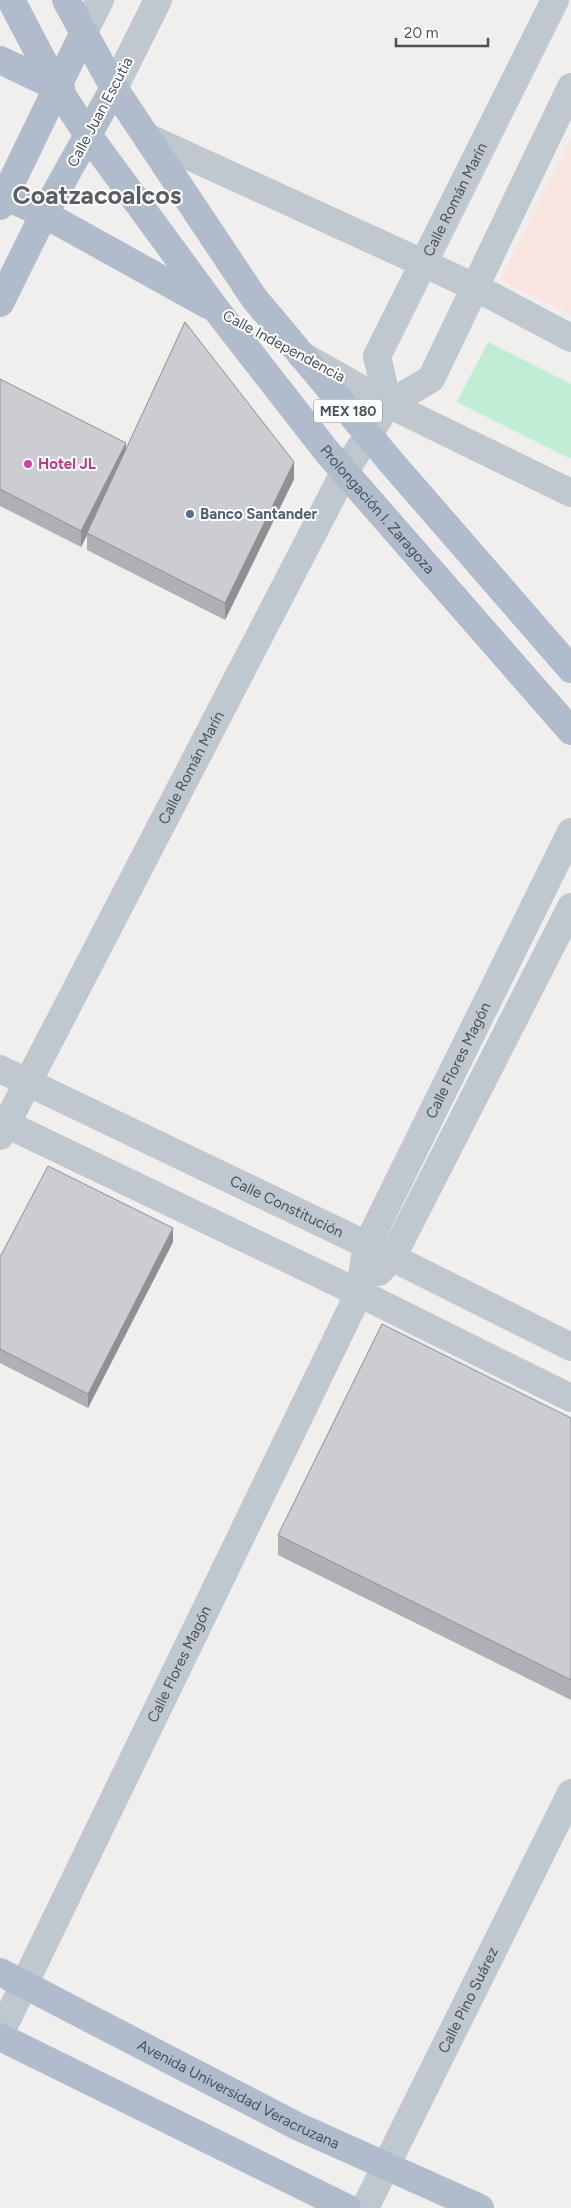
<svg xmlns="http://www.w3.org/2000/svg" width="571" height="2208" viewBox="0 0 571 2208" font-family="Figtree,sans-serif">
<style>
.medical{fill:#f9e4e0}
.green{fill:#bfecd3}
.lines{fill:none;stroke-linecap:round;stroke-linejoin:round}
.minor{stroke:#c0c8cf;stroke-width:28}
.major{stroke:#b0bccb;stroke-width:28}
.wall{fill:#afb0b5}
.shaded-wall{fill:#8f9094}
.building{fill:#cccdd3;stroke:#8f9094}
.hotel-dot{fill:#d1479c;stroke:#fff;stroke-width:2}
.service-dot{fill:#5c6f8a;stroke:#fff;stroke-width:2}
.labels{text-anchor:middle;stroke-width:4;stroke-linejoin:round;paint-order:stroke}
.shield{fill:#fff;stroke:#7f848c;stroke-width:1}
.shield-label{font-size:14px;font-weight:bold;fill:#48505a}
.street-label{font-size:15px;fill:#48505a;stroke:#fff}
.hotel-label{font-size:15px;font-weight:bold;fill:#b23c85;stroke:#fff;text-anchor:start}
.service-label{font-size:15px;font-weight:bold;fill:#4e5e75;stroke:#fff;text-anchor:start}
.town-label{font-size:25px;font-weight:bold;fill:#5b5e63;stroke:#fff}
</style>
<rect width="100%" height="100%" fill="#f1eeee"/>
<path class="medical" d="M 571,139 L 571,315 L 500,280 Z"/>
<path class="green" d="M 488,342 L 571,384 L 571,459 L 457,402 Z"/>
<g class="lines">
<g class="minor">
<path d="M 84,32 L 100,0"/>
<path d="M 114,88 L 158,0"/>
<path d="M 147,137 L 475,287 L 571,338"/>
<path d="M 301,355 L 388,404 L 571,493"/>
<path id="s1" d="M 388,404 L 377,356 L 555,0"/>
<path id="s2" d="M 0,1069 L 367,1245 L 571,1347"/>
<path d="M 0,1121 L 359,1293 L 571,1398"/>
<path id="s3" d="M 0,1136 L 345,471 L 388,404 L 431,379 L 571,87"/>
<path d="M 379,1272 L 392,1258 L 571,907"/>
<path id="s4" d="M 0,2034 L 359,1293 L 367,1245 L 571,832"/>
<path id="s5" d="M 365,2208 L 571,1793"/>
</g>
<g class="major">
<path id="s6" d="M 11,0 L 56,86 L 88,135 L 215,308 L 328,453 L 571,731"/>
<path d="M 66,0 L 114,88 L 254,298 L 391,462 L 571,669"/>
<path d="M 0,60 L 61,89"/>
<path d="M 0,194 L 44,214 L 208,305"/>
<path d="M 0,206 L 84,32"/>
<path d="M 0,303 L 44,214 L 114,88"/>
<path id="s7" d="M 0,1972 L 297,2126 L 480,2208"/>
<path d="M 0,2037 L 347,2208"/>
</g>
</g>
<path class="wall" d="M 0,379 L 126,450 L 294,479 L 225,620 L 87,550 L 87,535 L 81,547 L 0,506 Z
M 173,1242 L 88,1408 L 0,1363 L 0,1257 Z
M 571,1418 L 571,1700 L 278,1555 L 278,1535 Z"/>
<path class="shaded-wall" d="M 126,443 L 126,460 L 87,533 L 87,535 L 81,547 L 81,531 Z
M 294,462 L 294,479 L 225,620 L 225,603 Z
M 173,1228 L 173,1242 L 88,1408 L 88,1394 Z"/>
<path class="building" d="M 185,322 L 294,462 L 225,603 L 87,533 Z
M 0,379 L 126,443 L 81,531 L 0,489 Z
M 48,1166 L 173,1228 L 88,1394 L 0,1349 L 0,1257 Z
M 382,1324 L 571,1418 L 571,1680 L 278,1535 Z"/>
<circle class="hotel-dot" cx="28" cy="464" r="5"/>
<circle class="service-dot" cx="190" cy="514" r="5"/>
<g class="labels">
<rect class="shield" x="314" y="399.5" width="68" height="23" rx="4"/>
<g class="shield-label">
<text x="348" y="416">MEX 180</text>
</g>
<g class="street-label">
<text transform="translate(100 112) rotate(-62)" y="5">Calle Juan Escutia</text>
<text dy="5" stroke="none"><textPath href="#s1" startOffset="224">Calle Román Marín</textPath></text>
<text transform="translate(284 346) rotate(28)" y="5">Calle Independencia</text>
<text dy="5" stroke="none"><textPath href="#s6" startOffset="629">Prolongación I. Zaragoza</textPath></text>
<text dy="5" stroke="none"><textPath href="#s3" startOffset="415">Calle Román Marín</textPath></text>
<text dy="5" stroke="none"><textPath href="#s4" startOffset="1078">Calle Flores Magón</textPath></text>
<text dy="5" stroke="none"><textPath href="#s2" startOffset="318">Calle Constitución</textPath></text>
<text dy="5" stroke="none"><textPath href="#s4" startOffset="411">Calle Flores Magón</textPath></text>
<text dy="5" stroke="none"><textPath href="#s5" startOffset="232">Calle Pino Suárez</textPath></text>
<text dy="5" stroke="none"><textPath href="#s7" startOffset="268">Avenida Universidad Veracruzana</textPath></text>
</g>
<g class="hotel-label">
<text x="38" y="469">Hotel JL</text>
</g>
<g class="service-label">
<text x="200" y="519">Banco Santander</text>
</g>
<g class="town-label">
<text x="97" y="204">Coatzacoalcos</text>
</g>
</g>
<path d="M396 38v8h92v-8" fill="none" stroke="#48505a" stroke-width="2.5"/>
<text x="404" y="38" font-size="15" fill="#48505a" stroke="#ffffff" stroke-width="4" paint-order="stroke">20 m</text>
</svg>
